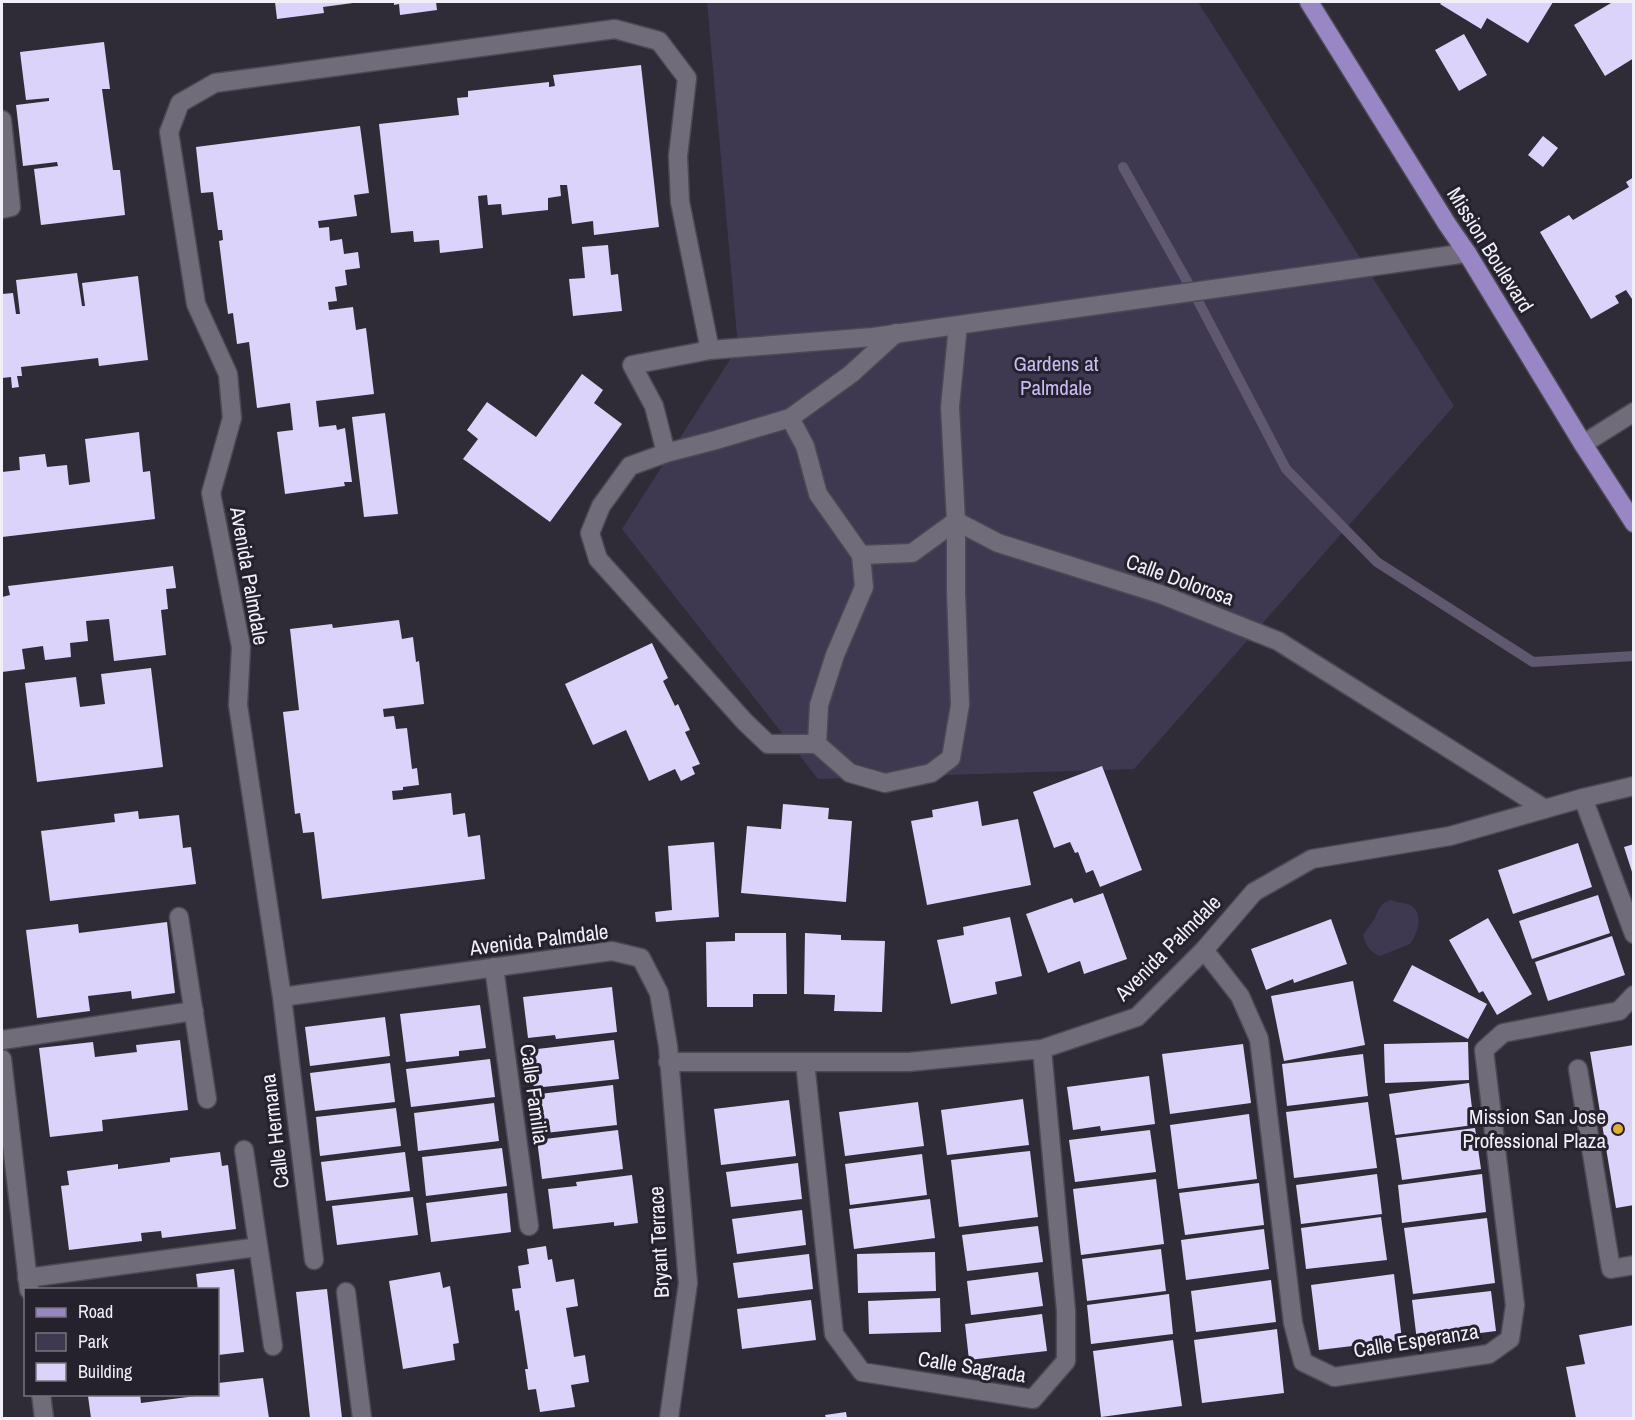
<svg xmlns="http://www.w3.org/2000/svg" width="1635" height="1420" viewBox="0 0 1635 1420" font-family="'Archivo Narrow',sans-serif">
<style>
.green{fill:#3f3851}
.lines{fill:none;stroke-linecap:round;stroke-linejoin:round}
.stream{stroke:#5f586f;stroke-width:10}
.building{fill:#dcd3fa}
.lane-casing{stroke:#4b4953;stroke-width:21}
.street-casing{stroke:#4b4953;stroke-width:21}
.primary-casing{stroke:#4b4953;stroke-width:21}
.lane{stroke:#706c7a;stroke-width:18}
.street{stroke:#706c7a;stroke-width:18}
.primary{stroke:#9886c5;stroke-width:18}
.poi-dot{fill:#dfb034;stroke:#25222e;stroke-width:2}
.labels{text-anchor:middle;stroke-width:6;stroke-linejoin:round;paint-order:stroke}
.street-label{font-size:21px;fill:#f1eff7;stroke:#25222e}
.park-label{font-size:21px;fill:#cabbf6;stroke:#25222e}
.poi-label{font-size:21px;fill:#f1eff7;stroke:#25222e;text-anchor:end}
</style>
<rect width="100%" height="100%" fill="#2f2c38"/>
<path class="green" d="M 707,2 L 1198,2 L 1454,406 L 1134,769 L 818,779 L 622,529 L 738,347 Z
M 1391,900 C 1397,903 1404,902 1410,905 C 1424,912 1418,934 1410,944 L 1380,956 C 1371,953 1365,945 1363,935 C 1366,929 1372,924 1375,918 C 1379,909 1380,903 1391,900 Z"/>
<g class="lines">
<path class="stream" d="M 1123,167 L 1197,299 L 1286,469 L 1377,562 L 1533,662 L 1634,656"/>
</g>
<path class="building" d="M 275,2 L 353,2 L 353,3 L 323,7 L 324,13 L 277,19 Z
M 394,2 L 436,2 L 437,10 L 400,15 L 399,4 L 394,5 Z
M 1442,2 L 1553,2 L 1528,43 L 1487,18 L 1481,29 L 1440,4 Z
M 1610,2 L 1634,2 L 1634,58 L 1605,76 L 1574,25 L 1611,3 Z
M 1464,34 L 1487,75 L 1459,91 L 1435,50 Z
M 104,42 L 110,89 L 102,89 L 113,170 L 120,170 L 125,215 L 41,225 L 34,169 L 58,166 L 57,162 L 23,166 L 16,105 L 49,101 L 49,98 L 26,100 L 20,52 Z
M 641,65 L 659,227 L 594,235 L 593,221 L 572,224 L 567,185 L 560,185 L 561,196 L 548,198 L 548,210 L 502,215 L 501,204 L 488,205 L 487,195 L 478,196 L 483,248 L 440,253 L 439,240 L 414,242 L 413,231 L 391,233 L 379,124 L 459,115 L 457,98 L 468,97 L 468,91 L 549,82 L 549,87 L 555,86 L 553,75 Z
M 360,126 L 369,193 L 354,195 L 357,216 L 318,221 L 319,228 L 329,227 L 330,241 L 342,239 L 344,254 L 358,252 L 360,268 L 345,270 L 347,285 L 335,287 L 337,301 L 328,302 L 329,310 L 353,307 L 356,330 L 366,328 L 374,394 L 316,401 L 319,427 L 336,425 L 337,430 L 345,428 L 352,482 L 344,482 L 345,486 L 285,494 L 277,432 L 293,430 L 290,403 L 257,408 L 249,342 L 237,344 L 233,313 L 228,314 L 219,241 L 223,240 L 222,230 L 218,230 L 213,192 L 201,193 L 196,147 Z
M 1543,136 L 1558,148 L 1543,167 L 1528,155 Z
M 1634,177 L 1634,298 L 1632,299 L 1626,290 L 1615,296 L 1619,303 L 1591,319 L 1540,232 L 1569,215 L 1573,220 L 1629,187 L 1626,182 Z
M 608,245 L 611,275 L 618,274 L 622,311 L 573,316 L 569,279 L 585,278 L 582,247 Z
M 77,273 L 82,306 L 85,306 L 82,283 L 138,276 L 148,360 L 99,366 L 98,358 L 21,367 L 22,376 L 17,376 L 19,387 L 12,388 L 11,377 L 2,378 L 2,294 L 13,293 L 16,314 L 20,314 L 16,280 Z
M 582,374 L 603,390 L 594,403 L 622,424 L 550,522 L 463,459 L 478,439 L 467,430 L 487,402 L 536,437 Z
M 385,413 L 398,514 L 364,517 L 352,417 Z
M 139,432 L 143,472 L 150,471 L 155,519 L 2,537 L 2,472 L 20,470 L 19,457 L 45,454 L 47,467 L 67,465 L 69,485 L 90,482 L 85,439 Z
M 173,566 L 176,588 L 166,589 L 168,609 L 161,610 L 166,655 L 114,661 L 109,619 L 86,621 L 88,641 L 70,643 L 71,657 L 45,660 L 43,646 L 22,649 L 25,669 L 2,672 L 2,597 L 10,595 L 8,586 Z
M 399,620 L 402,639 L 413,637 L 416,662 L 419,661 L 424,704 L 383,709 L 384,717 L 394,716 L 396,729 L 407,728 L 412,769 L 417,768 L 419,785 L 403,787 L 403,790 L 392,791 L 393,800 L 451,793 L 453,815 L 465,813 L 468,837 L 480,835 L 485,879 L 322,899 L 314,832 L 303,833 L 300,813 L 295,814 L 283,712 L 299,710 L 290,629 L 332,624 L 333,628 Z
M 652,643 L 668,678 L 663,681 L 675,706 L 678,704 L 690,730 L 685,732 L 700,764 L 692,767 L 695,774 L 681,781 L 675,769 L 649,781 L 626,730 L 593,745 L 565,684 Z
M 151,668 L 163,767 L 37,782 L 25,683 L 76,677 L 80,707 L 105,704 L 101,674 Z
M 1102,766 L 1142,870 L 1100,887 L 1093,870 L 1086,873 L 1078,852 L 1075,853 L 1070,842 L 1054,848 L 1033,792 Z
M 978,801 L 982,826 L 1018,819 L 1031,885 L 927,905 L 911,821 L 933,817 L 932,810 Z
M 783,804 L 829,808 L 828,819 L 852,821 L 846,902 L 741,893 L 747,826 L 781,829 Z
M 138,811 L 139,819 L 179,815 L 183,848 L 191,847 L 196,884 L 50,901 L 41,831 L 115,822 L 114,814 Z
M 714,842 L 719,917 L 656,922 L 655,912 L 672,910 L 668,846 Z
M 1578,843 L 1592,887 L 1513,914 L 1498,870 Z
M 1634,844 L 1634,875 L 1633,875 L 1624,847 Z
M 1103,893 L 1127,959 L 1084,974 L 1080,961 L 1048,973 L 1026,914 L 1072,898 L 1074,903 Z
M 1598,895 L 1610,933 L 1532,959 L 1519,921 Z
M 1010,917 L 1022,976 L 995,982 L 997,994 L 951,1004 L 937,940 L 964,935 L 963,927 Z
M 1488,918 L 1532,994 L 1497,1015 L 1483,991 L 1479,993 L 1449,940 Z
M 1331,919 L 1347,964 L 1294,983 L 1293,979 L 1266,990 L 1251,949 Z
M 167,922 L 175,993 L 132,999 L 131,991 L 88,996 L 90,1011 L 37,1018 L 26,930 L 78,924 L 79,933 Z
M 735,933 L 786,933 L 787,994 L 753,994 L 753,1007 L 707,1007 L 706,942 L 735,941 Z
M 805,933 L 841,935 L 841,940 L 885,941 L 882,1012 L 834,1011 L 835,995 L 804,994 Z
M 1612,936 L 1625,975 L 1548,1001 L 1535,962 Z
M 1412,965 L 1487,1004 L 1468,1039 L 1393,1001 Z
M 1353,981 L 1365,1045 L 1284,1061 L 1271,996 Z
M 612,987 L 617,1032 L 556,1039 L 555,1035 L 528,1038 L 523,997 Z
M 480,1005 L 486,1048 L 459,1051 L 459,1056 L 406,1062 L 400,1014 Z
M 385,1017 L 390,1056 L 310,1066 L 305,1027 Z
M 180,1040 L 188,1110 L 102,1120 L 103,1131 L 50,1137 L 39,1048 L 93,1042 L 95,1057 L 137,1052 L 136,1045 Z
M 614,1040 L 619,1079 L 534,1088 L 529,1050 Z
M 1468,1042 L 1469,1080 L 1385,1083 L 1384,1044 Z
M 1243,1044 L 1251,1103 L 1170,1114 L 1162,1054 Z
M 1634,1045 L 1634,1205 L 1616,1208 L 1590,1052 Z
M 1363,1054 L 1368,1096 L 1287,1106 L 1282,1064 Z
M 490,1059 L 495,1097 L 411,1107 L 406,1069 Z
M 390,1063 L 395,1102 L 315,1111 L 310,1073 Z
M 1149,1076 L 1155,1124 L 1101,1131 L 1100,1126 L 1073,1130 L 1067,1087 Z
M 1469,1083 L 1474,1125 L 1395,1135 L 1389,1094 Z
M 613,1085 L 617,1125 L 536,1134 L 532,1095 Z
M 1023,1099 L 1029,1145 L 947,1155 L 941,1110 Z
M 789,1100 L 796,1156 L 721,1165 L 714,1109 Z
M 918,1102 L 924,1146 L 845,1156 L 839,1112 Z
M 1368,1102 L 1377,1168 L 1294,1178 L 1286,1112 Z
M 494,1103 L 499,1141 L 418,1151 L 414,1113 Z
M 396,1108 L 401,1146 L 320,1156 L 316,1117 Z
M 1249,1114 L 1257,1179 L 1178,1189 L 1170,1125 Z
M 1475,1128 L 1481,1169 L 1402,1180 L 1396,1138 Z
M 618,1130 L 623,1169 L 542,1179 L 537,1140 Z
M 1150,1130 L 1156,1172 L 1075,1182 L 1069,1140 Z
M 502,1148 L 507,1186 L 426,1196 L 422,1157 Z
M 1030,1151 L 1038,1217 L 959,1227 L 951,1160 Z
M 220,1152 L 222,1166 L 228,1165 L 236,1229 L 162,1238 L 161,1231 L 141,1233 L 142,1241 L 69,1250 L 61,1186 L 69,1185 L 67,1171 L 118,1164 L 118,1169 L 170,1162 L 170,1158 Z
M 405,1152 L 410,1191 L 326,1201 L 321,1162 Z
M 922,1154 L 927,1195 L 850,1205 L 845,1164 Z
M 798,1163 L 802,1199 L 731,1207 L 726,1172 Z
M 1377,1174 L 1382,1214 L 1301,1224 L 1296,1185 Z
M 1482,1174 L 1486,1212 L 1402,1223 L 1398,1185 Z
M 632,1175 L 638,1223 L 614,1226 L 614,1222 L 553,1229 L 548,1189 L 577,1186 L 576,1182 Z
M 1156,1179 L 1164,1244 L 1081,1255 L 1073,1189 Z
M 1259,1183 L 1264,1225 L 1185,1235 L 1179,1193 Z
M 507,1193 L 511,1232 L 431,1242 L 426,1203 Z
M 413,1197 L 418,1235 L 337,1245 L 332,1206 Z
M 930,1199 L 935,1238 L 854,1249 L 849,1209 Z
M 802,1210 L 806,1245 L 737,1254 L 732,1219 Z
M 1381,1217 L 1387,1260 L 1306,1269 L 1301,1228 Z
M 1487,1218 L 1495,1283 L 1413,1294 L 1404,1228 Z
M 1038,1226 L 1043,1262 L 967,1271 L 962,1235 Z
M 1264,1229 L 1269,1269 L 1186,1280 L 1181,1240 Z
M 546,1246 L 548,1260 L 552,1259 L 556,1282 L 574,1279 L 578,1306 L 566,1308 L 574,1357 L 585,1355 L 589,1382 L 571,1385 L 575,1407 L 540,1412 L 536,1389 L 528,1390 L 525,1369 L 528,1369 L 519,1310 L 515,1311 L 512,1289 L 521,1288 L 518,1266 L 529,1264 L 527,1249 Z
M 1161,1249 L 1166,1291 L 1087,1301 L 1082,1259 Z
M 935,1252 L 936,1291 L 858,1293 L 857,1254 Z
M 809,1254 L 813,1289 L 738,1298 L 733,1263 Z
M 234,1269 L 244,1352 L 218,1355 L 218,1290 L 198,1290 L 196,1274 Z
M 440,1272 L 443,1288 L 450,1286 L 459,1343 L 453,1344 L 455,1360 L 403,1369 L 389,1281 Z
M 1038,1272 L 1043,1306 L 971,1315 L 967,1281 Z
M 1394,1274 L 1402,1340 L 1319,1350 L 1311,1285 Z
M 1271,1280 L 1276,1322 L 1196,1332 L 1191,1291 Z
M 327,1289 L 342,1418 L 310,1418 L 296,1292 Z
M 1491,1291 L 1496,1331 L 1417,1341 L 1412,1300 Z
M 1169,1294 L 1173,1334 L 1091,1344 L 1087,1305 Z
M 940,1298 L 941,1332 L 869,1334 L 868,1301 Z
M 811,1300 L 816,1340 L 742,1349 L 737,1309 Z
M 1042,1314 L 1047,1351 L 969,1360 L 965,1324 Z
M 1634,1325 L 1634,1417 L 1623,1418 L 1576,1418 L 1566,1367 L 1585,1364 L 1579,1335 Z
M 1277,1329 L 1284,1393 L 1202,1403 L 1194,1340 Z
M 1173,1340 L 1182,1406 L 1101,1417 L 1093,1351 Z
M 263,1378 L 269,1418 L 91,1418 L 88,1396 L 140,1394 L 141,1403 L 196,1396 L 196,1394 L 218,1394 L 218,1383 Z
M 846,1412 L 847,1418 L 826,1418 L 825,1415 Z"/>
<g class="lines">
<defs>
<path id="lane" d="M 896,333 L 851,374 L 790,418 L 805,446 L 818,494 L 861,555 L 864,587 L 835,655 L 819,705 L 817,744 L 850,773 L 885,783 L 931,773 L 951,758 L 960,705 L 956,592 L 956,521
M 790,418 L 716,440 L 666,453 L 630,466 L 601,506 L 590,533 L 598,559 L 745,722 L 768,744 L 817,744
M 666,453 L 654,406 L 632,365 L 710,350
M 861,555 L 912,553 L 956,521
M 179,917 L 207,1099
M 2,1040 L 194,1011
M 1578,1069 L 1611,1269 L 1634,1265
M 244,1150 L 273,1346
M 27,1278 L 258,1247"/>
<path id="street" d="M 2,120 L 11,207 L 2,209
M 958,325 L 950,407 L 956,521 L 998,543 L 1160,594 L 1278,641 L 1545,809
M 1583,444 L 1634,412
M 1583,798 L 1634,934
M 1204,950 L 1240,996 L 1259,1039 L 1293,1323 L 1303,1362 L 1334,1377 L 1489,1354 L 1510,1339 L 1515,1305 L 1484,1050 L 1503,1033 L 1619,1011 L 1634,995
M 494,967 L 529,1226
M 282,997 L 612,951 L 641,958 L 659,993 L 668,1046 L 688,1283 L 669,1418
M 2,1059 L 29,1290
M 668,1062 L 909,1062 L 1042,1049 L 1137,1017 L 1204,950 L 1254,892 L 1312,859 L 1450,836 L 1583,798 L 1634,786
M 805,1062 L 834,1334 L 862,1372 L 1033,1399 L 1066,1361 L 1066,1311 L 1042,1049
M 314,1260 L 282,997 L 238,705 L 241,647 L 211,493 L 232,418 L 228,374 L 196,304 L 169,132 L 180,103 L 215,83 L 615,29 L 659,41 L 687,78 L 678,156 L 680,202 L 710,350 L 873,337 L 1467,253
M 346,1292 L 362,1418
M 41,1394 L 44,1418"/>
<path id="primary" d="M 1309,2 L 1447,224 L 1467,253 L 1583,444 L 1634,523"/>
</defs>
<use href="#lane" class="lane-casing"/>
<use href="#street" class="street-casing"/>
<use href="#primary" class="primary-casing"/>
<use href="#lane" class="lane"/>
<use href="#street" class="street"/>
<use href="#primary" class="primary"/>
</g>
<circle class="poi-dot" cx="1618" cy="1129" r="6"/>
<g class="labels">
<g class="street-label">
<text transform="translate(1490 250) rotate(58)" y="7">Mission Boulevard</text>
<text transform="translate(249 576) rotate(80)" y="7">Avenida Palmdale</text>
<text transform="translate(1180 580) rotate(20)" y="7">Calle Dolorosa</text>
<text transform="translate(539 940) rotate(-7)" y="7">Avenida Palmdale</text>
<text transform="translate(1168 948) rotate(-45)" y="7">Avenida Palmdale</text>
<text transform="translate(534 1094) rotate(82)" y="7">Calle Familia</text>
<text transform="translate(275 1131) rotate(-97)" y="7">Calle Hermana</text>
<text transform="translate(659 1242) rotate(-93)" y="7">Bryant Terrace</text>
<text transform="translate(1416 1341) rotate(-9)" y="7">Calle Esperanza</text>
<text transform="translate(972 1367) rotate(9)" y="7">Calle Sagrada</text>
</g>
<g class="park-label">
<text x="1056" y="371">Gardens at<tspan x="1056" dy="24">Palmdale</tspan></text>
</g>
<g class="poi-label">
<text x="1606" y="1124">Mission San Jose<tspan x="1606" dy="24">Professional Plaza</tspan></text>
</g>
</g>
<rect width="1635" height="1420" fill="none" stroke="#f1eff7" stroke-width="6"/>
<rect x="24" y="1288" width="195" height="108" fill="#25222e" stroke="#77747e" stroke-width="1.5"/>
<rect x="36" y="1308" width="30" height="9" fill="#9886c5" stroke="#77747e" stroke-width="1.5"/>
<text x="78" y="1318" font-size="18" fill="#f1eff7">Road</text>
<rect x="36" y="1333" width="30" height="18" fill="#3f3851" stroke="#77747e" stroke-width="1.5"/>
<text x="78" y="1348" font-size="18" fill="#f1eff7">Park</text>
<rect x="36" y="1363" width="30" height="18" fill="#dcd3fa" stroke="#77747e" stroke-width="1.5"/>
<text x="78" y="1378" font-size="18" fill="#f1eff7">Building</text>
</svg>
